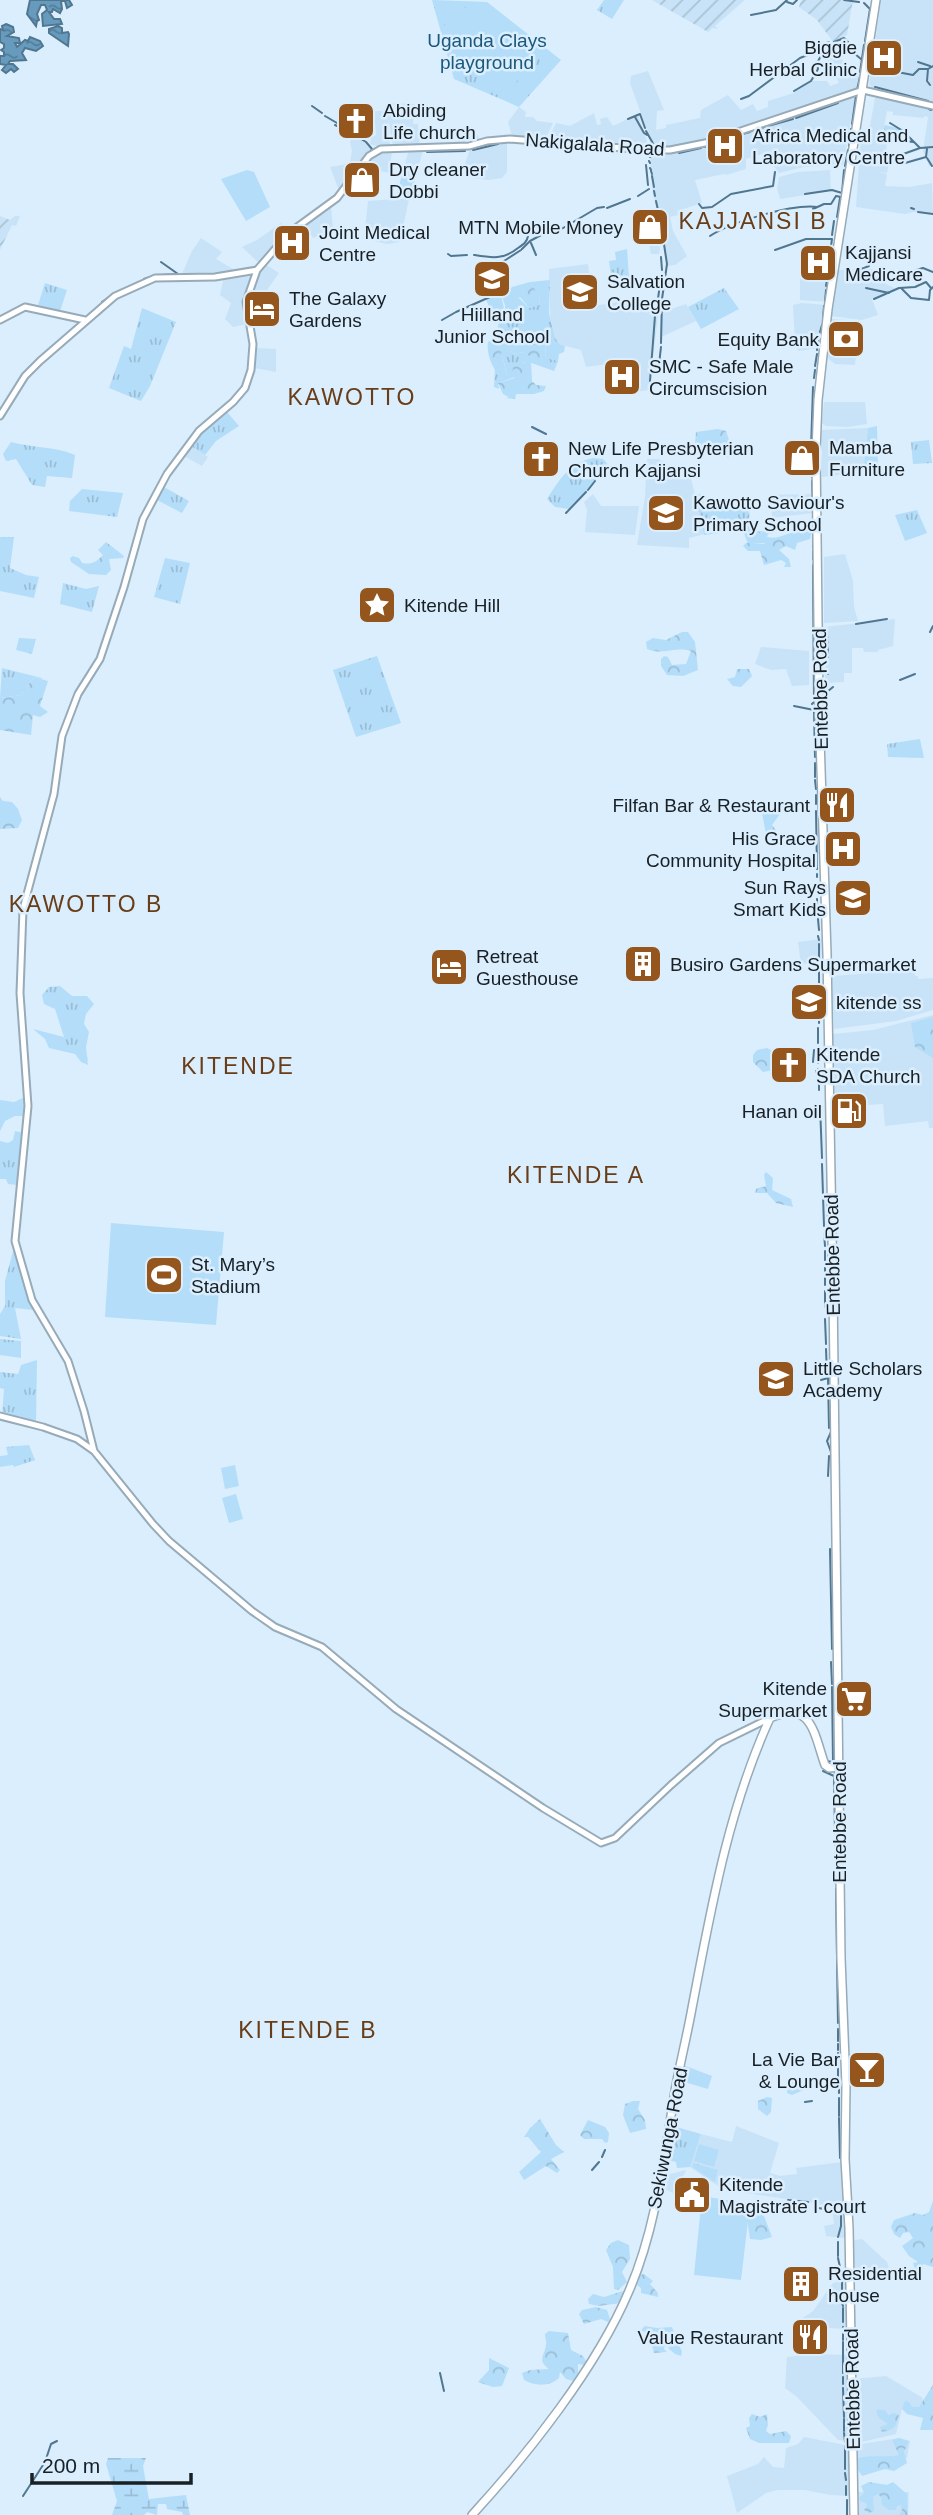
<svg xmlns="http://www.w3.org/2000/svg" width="933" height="2515" viewBox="0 0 933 2515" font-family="Helvetica,sans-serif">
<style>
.built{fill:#c8e3f7}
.industrial{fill:url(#industrial-furrows)}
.grass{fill:url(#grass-tufts);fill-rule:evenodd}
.forest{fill:url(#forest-crowns)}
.wetland{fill:url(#wetland-marsh)}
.garden{fill:#b4ddf9}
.water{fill:url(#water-ripples);stroke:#507690;stroke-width:2}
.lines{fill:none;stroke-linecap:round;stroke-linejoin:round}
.stream{stroke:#507690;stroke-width:2}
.minor-casing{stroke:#97aab8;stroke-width:9}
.major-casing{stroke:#97aab8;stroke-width:10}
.minor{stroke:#fff;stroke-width:5}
.major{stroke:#fff;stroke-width:7}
.labels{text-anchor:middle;stroke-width:5;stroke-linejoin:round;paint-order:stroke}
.park-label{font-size:19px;fill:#1a587c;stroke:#daeefd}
.poi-label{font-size:19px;fill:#192025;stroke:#daeefd;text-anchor:start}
.street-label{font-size:19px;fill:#192025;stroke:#daeefd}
.quarter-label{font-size:23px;letter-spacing:2px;fill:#693d17;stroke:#daeefd}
</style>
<defs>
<pattern id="industrial-furrows" width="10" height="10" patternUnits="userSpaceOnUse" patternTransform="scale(1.75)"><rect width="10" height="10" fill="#c8e3f7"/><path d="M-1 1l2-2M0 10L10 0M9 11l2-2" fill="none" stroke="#abc2d4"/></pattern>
<pattern id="grass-tufts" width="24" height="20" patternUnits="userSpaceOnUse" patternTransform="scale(1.75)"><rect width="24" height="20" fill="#b4ddf9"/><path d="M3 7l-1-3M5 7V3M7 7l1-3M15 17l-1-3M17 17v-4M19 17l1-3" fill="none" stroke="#9abdd5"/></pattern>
<pattern id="forest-crowns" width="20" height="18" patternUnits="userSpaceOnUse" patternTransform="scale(1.75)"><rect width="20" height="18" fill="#b4ddf9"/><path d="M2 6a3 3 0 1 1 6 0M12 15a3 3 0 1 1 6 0" fill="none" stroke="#9abdd5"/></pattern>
<pattern id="wetland-marsh" width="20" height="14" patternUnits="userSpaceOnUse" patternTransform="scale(1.75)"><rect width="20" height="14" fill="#b4ddf9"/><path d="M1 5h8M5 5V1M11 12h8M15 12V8" fill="none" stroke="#9abdd5"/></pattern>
<pattern id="water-ripples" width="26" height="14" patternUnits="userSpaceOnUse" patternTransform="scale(1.75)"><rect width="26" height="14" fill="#679bbe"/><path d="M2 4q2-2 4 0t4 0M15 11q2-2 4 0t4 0" fill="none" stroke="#547e9a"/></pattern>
</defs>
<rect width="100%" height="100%" fill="#daeefd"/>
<path class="built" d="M 881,0 L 933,0 L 933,104 L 874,88 L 869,85 Z
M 835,50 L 853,74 L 861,76 L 858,90 L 847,92 L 683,146 L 653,147 L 630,83 L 631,76 L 648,71 L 664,110 L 657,111 L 656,130 L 666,128 L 666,125 L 700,118 L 701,110 L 728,95 L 741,110 L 753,104 L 757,111 L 768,107 L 768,101 L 794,93 L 793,91 L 803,84 L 812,81 L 827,81 L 830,86 L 839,83 L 831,65 L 822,55 Z
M 877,96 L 933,108 L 933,167 L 929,166 L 923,151 L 928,117 L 924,116 L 924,118 L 893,115 L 893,112 L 887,111 L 882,138 L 887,139 L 886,157 L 890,158 L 887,173 L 879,172 L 887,174 L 885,186 L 909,187 L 932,183 L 933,213 L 913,212 L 905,214 L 856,207 L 861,136 L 868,137 L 875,98 Z
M 855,98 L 843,165 L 804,167 L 779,173 L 769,160 L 772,151 L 746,159 L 746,169 L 726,175 L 724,174 L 695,180 L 702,203 L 677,211 L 678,215 L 670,217 L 673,231 L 687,256 L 675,265 L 667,266 L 652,187 L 650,153 L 687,149 Z
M 388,103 L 415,104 L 413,124 L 418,124 L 420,146 L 393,146 L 388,117 L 390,146 L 380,147 L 370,144 L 371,138 L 376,135 L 374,111 L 386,111 Z
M 519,107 L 526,112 L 525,117 L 533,117 L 537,121 L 553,123 L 546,138 L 515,137 L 511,133 L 508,122 Z
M 594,113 L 597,125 L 601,124 L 600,119 L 607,117 L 613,126 L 638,114 L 649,148 L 548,140 L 556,123 L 570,126 Z
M 468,126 L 478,135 L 479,142 L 459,146 L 456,128 Z
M 354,134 L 373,150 L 361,164 L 350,162 L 352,151 L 350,142 Z
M 491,143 L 507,143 L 507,172 L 502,178 L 489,180 L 471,178 L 464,167 L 470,149 Z
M 409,149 L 423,149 L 416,178 L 402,175 Z
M 382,151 L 392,151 L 389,173 L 373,169 L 375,162 L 369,159 Z
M 348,164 L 360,166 L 340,193 L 330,167 Z
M 830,170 L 831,191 L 780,199 L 777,188 L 779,177 L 798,172 Z
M 395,199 L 409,199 L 400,242 L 388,244 L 364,239 L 368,201 Z
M 331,206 L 333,229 L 313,238 L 305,224 Z
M 653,214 L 660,249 L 659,254 L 651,254 L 648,239 L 645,218 Z
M 281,223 L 287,232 L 259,263 L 242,247 L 257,240 Z
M 289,236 L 300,248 L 288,260 L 278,249 Z
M 201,238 L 222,252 L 216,259 L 238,272 L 217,275 L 182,274 L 192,251 Z
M 265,264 L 279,273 L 267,290 L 280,310 L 253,324 L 250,315 L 253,287 Z
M 588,264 L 593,306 L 633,300 L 660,300 L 649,390 L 610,395 L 608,364 L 586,367 L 581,350 L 551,342 L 549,269 Z
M 881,269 L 882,278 L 886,284 L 896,289 L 872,299 L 878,315 L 862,320 L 831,316 L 838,270 Z
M 249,273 L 251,277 L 247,289 L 244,312 L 247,324 L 233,327 L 225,319 L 231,303 L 220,295 L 224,277 Z
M 800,279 L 830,281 L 827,302 L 800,300 Z
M 667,302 L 671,309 L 686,304 L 696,321 L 661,337 L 662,304 Z
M 802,303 L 826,305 L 820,348 L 798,351 L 795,342 L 793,305 Z
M 831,319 L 848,320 L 849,330 L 853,330 L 857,347 L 855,365 L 835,364 L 826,357 Z
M 257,348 L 276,349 L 276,372 L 254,368 Z
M 824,402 L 865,402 L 867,424 L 848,427 L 826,426 L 822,423 Z
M 868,428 L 863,472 L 822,477 L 822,430 Z
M 191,446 L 208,457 L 202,466 L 184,456 Z
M 647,459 L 659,459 L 670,469 L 677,472 L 689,471 L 705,534 L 689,538 L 689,548 L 637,545 L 645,497 Z
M 593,494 L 601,506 L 639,506 L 635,535 L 585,532 L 587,510 L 584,502 Z
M 811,494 L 813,513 L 772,518 L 771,495 Z
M 845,554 L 853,581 L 854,607 L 858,621 L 824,623 L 824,557 Z
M 895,619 L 893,646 L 878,650 L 878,652 L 864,652 L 863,648 L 852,648 L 852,673 L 844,673 L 844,682 L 825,683 L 824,627 Z
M 761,647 L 809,651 L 809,685 L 792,686 L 786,669 L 771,670 L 755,664 Z
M 822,939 L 821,959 L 801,965 L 798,942 Z
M 914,970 L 915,976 L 918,976 L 918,979 L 933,978 L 933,1010 L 896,1021 L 834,1029 L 832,976 Z
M 933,1015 L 933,1128 L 929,1128 L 928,1121 L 885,1126 L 883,1104 L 835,1107 L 833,1034 L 873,1030 Z
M 736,2126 L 779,2143 L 770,2173 L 780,2176 L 797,2174 L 796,2168 L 842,2162 L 844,2208 L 734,2191 L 718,2186 L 690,2167 L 701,2134 L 732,2142 Z
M 686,2170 L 675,2194 L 661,2187 L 666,2175 Z
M 832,2210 L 844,2212 L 846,2238 L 826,2236 L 824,2226 L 834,2224 Z
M 862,2239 L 887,2262 L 889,2268 L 853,2276 L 853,2240 Z
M 847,2278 L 847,2329 L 791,2326 L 813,2311 L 833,2283 Z
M 814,2354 L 847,2355 L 850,2441 L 838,2440 L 797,2397 L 785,2388 L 787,2357 Z
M 886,2376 L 923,2398 L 920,2413 L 902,2409 L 896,2434 L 857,2443 L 854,2379 Z
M 804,2437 L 850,2446 L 850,2496 L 830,2495 L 805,2490 L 778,2490 L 766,2493 L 737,2513 L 727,2476 L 758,2464 L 764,2457 L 773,2467 L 784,2468 L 786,2448 L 798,2444 Z
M 899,2438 L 910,2441 L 907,2458 L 856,2462 L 856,2445 Z
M 856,2492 L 909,2492 L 908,2515 L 856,2515 Z"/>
<path class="industrial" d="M 652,0 L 745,0 L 715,26 L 718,29 L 713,28 L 708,32 Z
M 801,0 L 853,0 L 847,35 L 833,42 L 817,20 L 799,7 Z
M 0,216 L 10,220 L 15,216 L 20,216 L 16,226 L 12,225 L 0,250 Z"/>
<path class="grass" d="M 432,0 L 487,2 L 561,60 L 519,107 L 454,79 Z
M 604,0 L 624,0 L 612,19 L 597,10 Z
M 402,175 L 416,178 L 408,197 L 396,196 Z
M 627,249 L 629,277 L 627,283 L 612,285 L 609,261 L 616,260 L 615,252 Z
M 550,280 L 549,313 L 555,338 L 546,343 L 545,357 L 558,361 L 554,371 L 526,361 L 523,363 L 515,377 L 498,383 L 499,389 L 494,387 L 495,366 L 501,379 L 507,375 L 502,354 L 495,338 L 501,314 L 505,314 L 505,305 L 501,294 L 507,292 L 510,295 L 516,295 L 529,308 L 540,304 L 539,295 L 530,282 ZM 502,332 C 524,336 528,338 542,357 L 540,361 L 523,352 L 513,354 Z
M 45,283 L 67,290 L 60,311 L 38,305 Z
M 724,288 L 739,309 L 701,329 L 688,307 Z
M 142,308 L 176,322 L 150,386 L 141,401 L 109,388 L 124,346 L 131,349 Z
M 227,412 L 239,426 L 216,441 L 205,455 L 191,446 L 204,429 Z
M 877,426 L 878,470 L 863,472 L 868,428 Z
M 929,440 L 932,463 L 913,464 L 911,442 Z
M 11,442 C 33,448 54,446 75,455 L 72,478 L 47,476 L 45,487 L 32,485 L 16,459 L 6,461 L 3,454 Z
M 593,458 L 603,459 L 607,463 L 606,467 L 587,491 L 569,509 L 555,507 L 547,499 C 559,480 570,462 593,458 Z
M 164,487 L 189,501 L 182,513 L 157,500 Z
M 82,489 L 123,493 L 117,517 L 69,511 L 70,501 Z
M 702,494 L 705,510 L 749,505 L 750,531 L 764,531 L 757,534 L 766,543 L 748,544 L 743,530 L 704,535 L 695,495 Z
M 917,510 L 927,533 L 905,541 L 895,515 Z
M 0,537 L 14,537 L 10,568 L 26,575 L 39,577 L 34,598 L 0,591 Z
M 165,558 L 190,563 L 180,604 L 154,597 Z
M 63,583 L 86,589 L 99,586 L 92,612 L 60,604 Z
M 19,638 L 36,639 L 32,654 L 16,650 Z
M 377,656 L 401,723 L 356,737 L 333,670 Z
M 2,668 L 42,678 L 42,679 L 34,677 L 21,695 L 0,698 Z
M 920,739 L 924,758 L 888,757 L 887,744 Z
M 60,986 L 72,996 L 87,996 L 94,1004 L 86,1014 L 84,1024 L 89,1032 L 86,1047 L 88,1065 L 81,1062 L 75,1054 L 49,1048 L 45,1039 L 33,1029 L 64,1037 L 55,1009 L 44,1004 L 42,995 L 49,987 Z
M 27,1096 L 26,1116 L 15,1116 L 5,1121 L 0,1131 L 0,1100 L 14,1102 Z
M 15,1131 L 24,1133 L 17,1185 L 8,1184 L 6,1179 L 0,1179 L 0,1141 L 8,1143 L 13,1140 Z
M 15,1244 L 27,1292 L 34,1310 L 15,1308 L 21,1339 L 0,1336 L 0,1314 L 5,1306 L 5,1281 Z
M 0,1339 L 21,1341 L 21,1358 L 0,1355 Z
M 37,1360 L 36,1422 L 2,1415 L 4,1389 L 0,1388 L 0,1372 L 18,1374 L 21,1365 Z
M 29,1445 L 35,1460 L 14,1467 L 13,1465 L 0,1467 L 0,1456 L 8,1455 L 6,1447 Z
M 683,2065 L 712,2076 L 708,2089 L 681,2081 Z
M 673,2126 L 701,2134 L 690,2167 L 677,2168 L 676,2162 L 668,2160 Z
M 693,2163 L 718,2170 L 715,2182 L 692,2167 Z"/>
<path class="forest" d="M 530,282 L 539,295 L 540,305 L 529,308 L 521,298 L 510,295 L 507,292 L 512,287 Z
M 493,293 L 501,294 L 505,314 L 490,308 L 486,300 Z
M 505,329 L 521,335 L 530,330 L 532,335 L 531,341 L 542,357 L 540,362 L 523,352 L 513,354 L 501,332 Z
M 495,338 L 502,354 L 507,376 L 501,379 C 493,368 486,356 488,342 Z
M 555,338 L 559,344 L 565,346 L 564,352 L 559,354 L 558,361 L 545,358 L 546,343 Z
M 526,361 L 531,361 L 532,381 L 536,385 L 546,386 L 544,391 L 534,394 L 516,394 L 515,399 L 506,398 L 509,397 L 503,394 L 498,383 L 515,378 L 512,373 L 514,364 L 520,366 Z
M 718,429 L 726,431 L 729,440 L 729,458 L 726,457 L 723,446 L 706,450 L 695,443 L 696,432 Z
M 771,529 L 774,533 L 768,534 L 767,537 C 782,541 796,525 812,531 L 810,539 L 797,543 L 795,550 L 786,546 L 779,550 L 789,559 L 791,567 L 784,567 L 786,563 L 781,560 L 764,565 L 760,551 L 748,551 L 743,546 L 746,543 L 765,544 L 754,535 Z
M 106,542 L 124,556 L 123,558 L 109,559 L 111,570 L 106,575 L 89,574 L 71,562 L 70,558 L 73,556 L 79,558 L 82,563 C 92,565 96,562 103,555 L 98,550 Z
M 682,632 L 688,632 L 695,642 L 698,670 L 683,676 L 667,675 L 661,666 L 661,659 L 664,656 L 668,657 L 672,665 L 686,664 L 691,651 C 673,646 665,656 647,649 L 646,642 L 653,638 L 666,640 Z
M 737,669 L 749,669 L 752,676 L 741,687 L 733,686 L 727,679 L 735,677 Z
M 34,677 L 48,681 L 40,706 L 48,712 L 40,717 L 33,715 L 31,735 L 0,730 L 0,698 L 21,695 Z
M 0,797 L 3,801 L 12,802 L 18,809 L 22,820 L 18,828 L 0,829 Z
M 755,799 L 758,802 L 757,807 L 761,805 L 779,806 L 782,802 L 793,804 L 795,809 L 791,812 L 779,808 L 780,814 L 772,825 L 779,834 L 778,838 L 770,838 L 766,834 L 762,813 L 756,810 L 757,807 L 751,813 L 747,810 L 749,800 Z
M 933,1017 L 933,1058 L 915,1047 L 911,1023 Z
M 767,1048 L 778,1054 L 781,1063 L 779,1069 L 763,1072 L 753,1062 L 753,1055 L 757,1050 Z
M 766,1172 L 773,1178 L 772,1190 L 791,1199 L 793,1207 L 776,1203 L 767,1193 L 755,1193 L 756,1189 L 766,1186 L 764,1175 Z
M 794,2078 L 801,2078 L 806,2086 L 806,2089 L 792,2095 L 787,2093 L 787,2085 Z
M 767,2097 L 772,2098 L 771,2112 L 767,2116 L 758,2109 L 758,2101 Z
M 633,2101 L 640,2101 L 638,2109 L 645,2120 L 646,2129 L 630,2133 L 623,2115 L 625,2104 Z
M 540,2119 L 556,2145 L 564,2152 L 551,2159 L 560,2170 L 557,2173 L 546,2166 L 524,2180 L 519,2172 L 541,2152 L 528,2137 L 524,2137 L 530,2128 Z
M 588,2120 L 605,2127 L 609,2133 L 608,2142 L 605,2143 L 602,2139 L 584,2139 L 580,2135 Z
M 933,2201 L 933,2267 L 923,2264 L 923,2268 L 917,2279 L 905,2281 L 898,2279 L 897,2275 L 901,2272 L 908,2274 L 916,2272 L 913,2263 L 918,2262 L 909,2256 L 902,2246 L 913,2238 L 909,2232 L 903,2233 L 900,2238 L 894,2234 L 891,2227 L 894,2220 L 915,2213 L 923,2215 L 929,2212 Z
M 759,2214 L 764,2216 L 772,2237 L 761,2240 L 750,2239 L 747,2219 Z
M 618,2240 L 629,2245 L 630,2259 L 622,2272 L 627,2282 L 618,2290 L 614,2289 L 613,2267 L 606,2250 L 611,2243 Z
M 644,2274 L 653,2281 L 650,2284 L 658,2293 L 658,2297 L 641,2293 L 641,2288 L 637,2285 L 640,2275 Z
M 623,2291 L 624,2293 L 621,2303 L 599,2306 L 589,2304 L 588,2299 L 593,2294 L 604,2297 Z
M 596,2307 L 607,2310 L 610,2319 L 608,2322 L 601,2319 L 584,2324 L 579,2314 L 582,2310 Z
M 645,2326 L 657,2328 L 672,2327 L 682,2352 L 681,2356 L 675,2354 L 668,2348 L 673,2344 L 672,2342 L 665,2345 L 664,2349 L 667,2352 L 654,2353 L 649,2334 L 641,2330 Z
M 549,2331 L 568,2333 L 571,2350 L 583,2356 L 586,2361 L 585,2365 L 578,2364 L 578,2374 L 573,2381 L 566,2379 L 560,2372 L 559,2378 C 549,2387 535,2386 524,2380 L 522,2373 L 530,2370 L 549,2369 C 537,2360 544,2357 546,2345 C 547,2342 545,2338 545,2334 Z
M 489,2358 L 509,2368 L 502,2386 L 493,2387 L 478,2382 L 489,2370 Z
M 933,2385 L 933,2430 L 920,2430 L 923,2418 L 907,2414 L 902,2409 L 905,2401 L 909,2402 L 912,2407 L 919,2407 Z
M 878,2409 L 886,2411 L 888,2415 L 894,2413 L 899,2415 C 896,2427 894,2430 882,2432 L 880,2427 L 888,2424 L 879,2418 L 876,2412 Z
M 752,2414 L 760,2417 L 767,2414 L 768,2425 L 766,2431 L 770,2434 L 786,2431 L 791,2436 L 789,2443 L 759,2443 L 750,2439 L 746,2428 L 750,2426 L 749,2418 Z
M 899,2438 L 909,2441 L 904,2452 L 907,2463 L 894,2471 L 885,2469 L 862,2476 L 858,2470 L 855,2459 C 869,2454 884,2458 899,2455 L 892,2440 Z
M 869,2482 L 887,2485 L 893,2482 L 907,2494 L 908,2515 L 899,2515 L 902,2511 L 901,2505 L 897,2506 L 896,2510 L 889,2510 L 882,2505 L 881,2497 L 878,2494 L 873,2497 L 874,2511 L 869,2513 L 864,2510 L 867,2506 L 866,2503 L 860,2501 L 859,2498 L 864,2493 L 861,2486 Z"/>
<path class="wetland" d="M 885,125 L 905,130 L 908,140 L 882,139 Z
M 108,2458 L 146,2458 L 143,2466 L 149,2499 L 186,2495 L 190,2515 L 183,2515 L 182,2512 L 167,2509 L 166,2504 L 158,2504 L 157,2515 L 147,2512 L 144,2515 L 112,2515 L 117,2501 L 106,2464 Z"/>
<path class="garden" d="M 472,2 L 542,48 L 511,89 L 444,44 L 441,28 Z
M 247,170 L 254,172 L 270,207 L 246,221 L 221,179 Z
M 111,1223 L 224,1232 L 216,1325 L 105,1317 Z
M 235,1465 L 239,1486 L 225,1489 L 221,1468 Z
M 236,1494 L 243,1519 L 229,1523 L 222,1498 Z
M 699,2144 L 719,2150 L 714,2167 L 694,2161 Z
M 702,2196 L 750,2204 L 741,2280 L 694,2275 Z"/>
<path class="water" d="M 30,0 L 69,0 L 72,5 L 67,8 L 65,1 L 61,1 L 62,9 L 60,13 L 53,9 L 52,12 L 49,12 L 54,19 L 60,19 L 62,24 L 43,26 L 42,14 L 47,10 L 45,5 L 41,5 L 37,14 L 39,20 L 37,21 L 36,26 L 27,14 Z
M 6,24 L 13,27 L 14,32 L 7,36 L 19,38 L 20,43 L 15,43 L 17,47 L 25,40 L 28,41 L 30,37 L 40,41 L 43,46 L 36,51 L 25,48 L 22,53 L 26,60 L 10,61 L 8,64 L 13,64 L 18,69 L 14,72 L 11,69 L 6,73 L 2,70 L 6,65 L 0,64 L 0,56 L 4,56 L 4,52 L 1,50 L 4,48 L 4,44 L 0,42 L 0,29 L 3,30 L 2,26 Z
M 58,26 L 62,28 L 62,33 L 68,32 L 69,34 L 68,46 L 49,33 L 49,29 Z"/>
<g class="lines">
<path class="stream" d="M 844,0 L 859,2
M 787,2 L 793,4 L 797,0
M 864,3 L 870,9 L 865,41
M 751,15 L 776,10 L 787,0
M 834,42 L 844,38 L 850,44 L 846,50 L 843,48 L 840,51
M 849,49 L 861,59
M 826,53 L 831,49 L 831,45 L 827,43 L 829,42
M 918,62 L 930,66
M 928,69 L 927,81 L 930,85
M 892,71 L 913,75 L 919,69 L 928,69 L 933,66
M 860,72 L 864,45
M 875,87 L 928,101
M 857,90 L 860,77
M 794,91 L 811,81 L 818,69 L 817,63 L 822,54 L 837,51
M 741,99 L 749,96 L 800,58 L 815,52 L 823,54
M 312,106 L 322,113
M 929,109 L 931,110
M 325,116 L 337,123
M 635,117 L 644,133 L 647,135
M 796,118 L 838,103
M 628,119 L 640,114 L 645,128
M 890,123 L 903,131 L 920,148 L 933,147
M 852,124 L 856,96
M 335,125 L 350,132
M 346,128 L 366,137
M 757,129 L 793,119
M 646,131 L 655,147 L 660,147
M 353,134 L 366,142 L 372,149 L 369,154
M 739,135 L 750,132
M 728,139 L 736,137
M 879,141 L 893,139 L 913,142
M 849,146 L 851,129
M 704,147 L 711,145
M 473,150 L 498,144
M 418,151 L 421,151
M 427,152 L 465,151
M 679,153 L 701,148
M 650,157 L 654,153
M 895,157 L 920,148
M 927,158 L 932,166
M 649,161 L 650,163
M 646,165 L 648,185
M 898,165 L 926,157 L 927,149
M 845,166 L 848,150
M 650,168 L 651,170
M 651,171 L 652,174
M 652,176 L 654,187
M 654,191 L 655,196
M 842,193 L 844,170
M 805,194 L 832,190 L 842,193
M 638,196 L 649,189
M 656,201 L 660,219
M 699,204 L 702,208 L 712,207 L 731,194 L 773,186 L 775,172
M 607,208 L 630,199
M 911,208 L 914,209
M 813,209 L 824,204 L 831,204 L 836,196 L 841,197
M 918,212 L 933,214
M 837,217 L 840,198
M 661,224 L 667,264 L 662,299 L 661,343
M 549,233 L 558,231 L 597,208 L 604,207
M 832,235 L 834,221
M 710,236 C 731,222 792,204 817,207
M 531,243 L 536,255
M 522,249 L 530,241 L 543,234
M 775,250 L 806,239 L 832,239 L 830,253
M 448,254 L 451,256 L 467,255
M 474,255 C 492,258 503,260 518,248 C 524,244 527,242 528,236
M 661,257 L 662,270
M 800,258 L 830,260 L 830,257
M 869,266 L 859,270 L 866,271 L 869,277 L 880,277
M 829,270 L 829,267
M 161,275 L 178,274 L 161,262
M 910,276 L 913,271 L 923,268 L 933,272
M 144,279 L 150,277
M 826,286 L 828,274
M 866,288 L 889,293
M 902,289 L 911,298 L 929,300 L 930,290 L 933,287
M 120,291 L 139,282
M 658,299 L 661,276
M 874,299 L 899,288 L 915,287 L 926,282 L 931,288
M 825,301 L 826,290
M 102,302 L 112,295
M 823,319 L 824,306
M 442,320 L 456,312 L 508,289 L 504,261 L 521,250
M 820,332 L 822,325
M 817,350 L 818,341
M 815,366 L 817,354
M 658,373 L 661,347
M 814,378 L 815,370
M 650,381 L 655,316
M 532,427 L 546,434
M 811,449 L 813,387
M 811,454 L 812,477
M 812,481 L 813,508
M 588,490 L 595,481
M 813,512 L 813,521
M 566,513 L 586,492
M 813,542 L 813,533
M 813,544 L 813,548
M 813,559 L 813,551
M 856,624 L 887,619
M 827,631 L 828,657
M 930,632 L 933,626
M 828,670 L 828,674
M 900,680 L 915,674
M 827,692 L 833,687
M 812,704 L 814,702 L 813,565
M 794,706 L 814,710 L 815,757
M 815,777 L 815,763
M 815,780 L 816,789
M 816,804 L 816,795
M 816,811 L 817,869
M 817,874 L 817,877
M 817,892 L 817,883
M 817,899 L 817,913
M 818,919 L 819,930
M 818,936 L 819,940
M 819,944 L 819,959
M 819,1023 L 819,964
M 818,1028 L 818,1043
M 813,1062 L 814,1050
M 818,1063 L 819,1048
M 818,1069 L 818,1073
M 816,1073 L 816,1071
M 819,1080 L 819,1090
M 820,1105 L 822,1158
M 822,1164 L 824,1226
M 824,1233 L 825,1246
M 825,1251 L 825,1285
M 825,1307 L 825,1291
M 825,1319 L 826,1344
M 821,1376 L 827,1374 L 826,1349
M 821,1380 L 828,1378 L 829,1428
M 831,1452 L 827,1441 L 831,1432
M 828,1476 L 829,1456
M 830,1549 L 832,1649
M 831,1662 L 832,1684
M 826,1761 L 833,1762 L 832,1687
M 823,1771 L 834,1776 L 835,1831
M 835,1836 L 835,1883
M 836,1889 L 837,1955
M 837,1960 L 838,2023
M 838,2029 L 838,2041
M 838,2050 L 838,2044
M 838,2053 L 838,2080
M 839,2084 L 839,2093
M 805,2102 L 812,2101
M 839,2116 L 839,2098
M 839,2118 L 840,2158
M 602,2157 L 605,2150
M 592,2170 L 599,2162
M 788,2200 L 808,2202
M 818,2208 L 825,2209
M 838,2237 L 841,2226 L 841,2216
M 838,2242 L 838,2256
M 838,2258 L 841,2272
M 842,2278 L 842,2296
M 842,2302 L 843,2306
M 843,2308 L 843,2322
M 843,2327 L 843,2340
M 440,2373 L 444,2391
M 843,2373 L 843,2342
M 843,2384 L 843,2377
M 843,2388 L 844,2417
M 844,2419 L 844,2431
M 844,2433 L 845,2442
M 845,2446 L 845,2469
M 845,2473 L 846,2480
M 846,2486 L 846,2495
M 23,2496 L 45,2462 L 51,2444 L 57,2441
M 847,2500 L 847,2515"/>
<defs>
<path id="minor" d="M 0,320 L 25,307 L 85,320
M 0,416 L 25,376 L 40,361 L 115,296 L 155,278 L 215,277 L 257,270
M 0,1416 L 43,1427 L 77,1439 L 94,1451 L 153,1524 L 169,1541 L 252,1611 L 275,1627 L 322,1647 L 396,1709 L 543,1808 L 601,1843 L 615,1838 L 671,1785 L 719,1743 L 770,1718
M 94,1451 L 84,1411 L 68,1361 L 32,1300 L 15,1241 L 28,1106 L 20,993 L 23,909 L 54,794 L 62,736 L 78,694 L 100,659 L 124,587 L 143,519 L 167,474 L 199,431 L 233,402 L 245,388 L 251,370 L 253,344 L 246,302 L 257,270 L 289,233 L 337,198 L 369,156 L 381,149 L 469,146 L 487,141 L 510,139 L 647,150 L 670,150 L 705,143 L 863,90 L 933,106"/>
<path id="major" d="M 472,2515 C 528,2454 597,2367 629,2291 C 656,2229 664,2157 675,2091 C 680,2063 687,2036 692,2008 C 711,1909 728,1810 770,1718 C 812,1699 814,1734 825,1765 L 829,1768 L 839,1767
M 854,2515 L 849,2228 L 845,2159 L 846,2085 L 841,1958 L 833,1288 L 827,954 L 819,707 L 816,452 L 818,400 L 828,309 L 876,0"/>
</defs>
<use href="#minor" class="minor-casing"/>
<use href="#major" class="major-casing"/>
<use href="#minor" class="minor"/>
<use href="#major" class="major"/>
</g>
<defs>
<symbol id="hospital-square" viewBox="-11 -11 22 22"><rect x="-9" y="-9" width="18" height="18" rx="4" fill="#94561c" stroke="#daeefd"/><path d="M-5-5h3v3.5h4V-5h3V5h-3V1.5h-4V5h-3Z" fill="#fff"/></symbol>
<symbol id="church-square" viewBox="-11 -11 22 22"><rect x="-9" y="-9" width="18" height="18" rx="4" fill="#94561c" stroke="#daeefd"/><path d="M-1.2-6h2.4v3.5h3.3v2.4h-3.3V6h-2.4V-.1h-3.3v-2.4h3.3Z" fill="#fff"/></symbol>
<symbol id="shop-square" viewBox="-11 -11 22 22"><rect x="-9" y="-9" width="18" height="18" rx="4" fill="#94561c" stroke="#daeefd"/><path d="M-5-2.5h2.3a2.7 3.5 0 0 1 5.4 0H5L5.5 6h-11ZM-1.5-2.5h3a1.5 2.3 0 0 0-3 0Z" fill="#fff"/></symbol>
<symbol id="school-square" viewBox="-11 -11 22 22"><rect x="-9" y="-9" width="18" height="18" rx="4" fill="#94561c" stroke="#daeefd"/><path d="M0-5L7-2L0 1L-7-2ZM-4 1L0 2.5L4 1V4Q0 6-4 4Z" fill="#fff"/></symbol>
<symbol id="university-square" viewBox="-11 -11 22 22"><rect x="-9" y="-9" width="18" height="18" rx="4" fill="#94561c" stroke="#daeefd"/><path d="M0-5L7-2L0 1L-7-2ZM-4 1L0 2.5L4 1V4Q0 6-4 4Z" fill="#fff"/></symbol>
<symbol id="hotel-square" viewBox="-11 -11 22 22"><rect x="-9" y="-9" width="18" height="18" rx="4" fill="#94561c" stroke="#daeefd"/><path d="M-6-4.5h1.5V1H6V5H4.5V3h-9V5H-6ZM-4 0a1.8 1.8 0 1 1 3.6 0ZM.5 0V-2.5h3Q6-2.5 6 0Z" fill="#fff"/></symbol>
<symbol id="bank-square" viewBox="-11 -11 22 22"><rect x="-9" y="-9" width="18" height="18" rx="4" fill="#94561c" stroke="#daeefd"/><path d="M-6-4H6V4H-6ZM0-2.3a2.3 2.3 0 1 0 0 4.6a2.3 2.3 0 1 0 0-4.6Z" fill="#fff"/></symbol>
<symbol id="sight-square" viewBox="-11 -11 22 22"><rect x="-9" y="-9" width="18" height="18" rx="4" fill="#94561c" stroke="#daeefd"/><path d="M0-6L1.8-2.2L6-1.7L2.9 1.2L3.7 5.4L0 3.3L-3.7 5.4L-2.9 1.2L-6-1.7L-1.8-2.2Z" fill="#fff"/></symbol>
<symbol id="restaurant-square" viewBox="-11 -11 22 22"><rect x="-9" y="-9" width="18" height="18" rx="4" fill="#94561c" stroke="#daeefd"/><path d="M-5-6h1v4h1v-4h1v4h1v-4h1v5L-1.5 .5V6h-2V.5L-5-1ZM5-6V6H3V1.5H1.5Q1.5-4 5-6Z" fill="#fff"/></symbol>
<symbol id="building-square" viewBox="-11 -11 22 22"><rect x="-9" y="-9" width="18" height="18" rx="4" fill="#94561c" stroke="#daeefd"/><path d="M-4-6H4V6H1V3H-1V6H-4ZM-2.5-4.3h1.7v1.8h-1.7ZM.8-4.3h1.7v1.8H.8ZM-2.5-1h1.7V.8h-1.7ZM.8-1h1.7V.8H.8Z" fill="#fff"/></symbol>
<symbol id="fuel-square" viewBox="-11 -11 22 22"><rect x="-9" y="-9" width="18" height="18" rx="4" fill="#94561c" stroke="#daeefd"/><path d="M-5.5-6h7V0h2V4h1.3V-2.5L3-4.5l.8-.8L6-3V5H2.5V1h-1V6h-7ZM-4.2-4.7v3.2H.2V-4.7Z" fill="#fff"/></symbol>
<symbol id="stadium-square" viewBox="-11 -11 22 22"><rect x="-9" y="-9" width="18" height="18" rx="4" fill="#94561c" stroke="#daeefd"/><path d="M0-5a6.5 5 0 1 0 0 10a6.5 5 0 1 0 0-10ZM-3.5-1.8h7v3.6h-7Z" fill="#fff"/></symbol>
<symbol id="supermarket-square" viewBox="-11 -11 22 22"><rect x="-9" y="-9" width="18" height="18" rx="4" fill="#94561c" stroke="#daeefd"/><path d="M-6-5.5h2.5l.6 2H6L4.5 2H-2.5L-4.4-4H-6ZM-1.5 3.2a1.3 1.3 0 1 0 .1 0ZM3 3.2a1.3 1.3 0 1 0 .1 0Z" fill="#fff"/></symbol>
<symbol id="bar-square" viewBox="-11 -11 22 22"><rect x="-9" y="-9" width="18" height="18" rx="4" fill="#94561c" stroke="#daeefd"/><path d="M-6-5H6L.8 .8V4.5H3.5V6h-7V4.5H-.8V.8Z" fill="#fff"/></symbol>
<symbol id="civic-square" viewBox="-11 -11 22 22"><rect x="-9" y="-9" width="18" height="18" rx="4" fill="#94561c" stroke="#daeefd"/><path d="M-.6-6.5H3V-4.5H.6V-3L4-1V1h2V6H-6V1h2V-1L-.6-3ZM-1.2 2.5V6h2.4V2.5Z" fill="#fff"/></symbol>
</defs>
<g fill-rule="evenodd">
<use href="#hospital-square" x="862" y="36" width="44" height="44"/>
<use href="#church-square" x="334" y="99" width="44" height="44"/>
<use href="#hospital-square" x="703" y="124" width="44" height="44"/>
<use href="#shop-square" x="340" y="158" width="44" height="44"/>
<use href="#shop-square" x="628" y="205" width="44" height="44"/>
<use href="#hospital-square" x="270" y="221" width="44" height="44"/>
<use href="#hospital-square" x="796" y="241" width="44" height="44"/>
<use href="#school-square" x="470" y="257" width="44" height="44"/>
<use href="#university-square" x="558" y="270" width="44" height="44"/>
<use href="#hotel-square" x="240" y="287" width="44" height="44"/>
<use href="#bank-square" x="824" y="317" width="44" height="44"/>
<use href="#hospital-square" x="600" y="355" width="44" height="44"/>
<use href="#shop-square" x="780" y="436" width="44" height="44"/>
<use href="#church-square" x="519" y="437" width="44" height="44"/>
<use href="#school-square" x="644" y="491" width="44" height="44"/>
<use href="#sight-square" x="355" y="583" width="44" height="44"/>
<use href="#restaurant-square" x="815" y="783" width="44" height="44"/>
<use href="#hospital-square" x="821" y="827" width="44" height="44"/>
<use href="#school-square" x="831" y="876" width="44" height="44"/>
<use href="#building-square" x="621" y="942" width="44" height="44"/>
<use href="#hotel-square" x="427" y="945" width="44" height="44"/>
<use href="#school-square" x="787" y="980" width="44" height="44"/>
<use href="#church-square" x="767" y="1043" width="44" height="44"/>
<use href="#fuel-square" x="827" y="1089" width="44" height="44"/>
<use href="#stadium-square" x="142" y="1253" width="44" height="44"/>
<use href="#school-square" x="754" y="1357" width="44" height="44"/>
<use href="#supermarket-square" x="832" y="1677" width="44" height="44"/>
<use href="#bar-square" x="845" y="2048" width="44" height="44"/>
<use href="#civic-square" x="670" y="2173" width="44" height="44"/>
<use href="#building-square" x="779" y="2262" width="44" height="44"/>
<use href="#restaurant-square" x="788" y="2315" width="44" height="44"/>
</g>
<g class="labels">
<g class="park-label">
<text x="487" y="47">Uganda Clays<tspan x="487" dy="22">playground</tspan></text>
</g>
<g class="poi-label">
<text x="857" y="54" text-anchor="end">Biggie<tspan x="857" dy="22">Herbal Clinic</tspan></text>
<text x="383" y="117">Abiding<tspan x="383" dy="22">Life church</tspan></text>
<text x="752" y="142">Africa Medical and<tspan x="752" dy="22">Laboratory Centre</tspan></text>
<text x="389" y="176">Dry cleaner<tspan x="389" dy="22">Dobbi</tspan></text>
<text x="623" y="234" text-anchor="end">MTN Mobile Money</text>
<text x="319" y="239">Joint Medical<tspan x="319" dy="22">Centre</tspan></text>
<text x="845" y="259">Kajjansi<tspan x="845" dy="22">Medicare</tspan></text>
<text x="607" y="288">Salvation<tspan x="607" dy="22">College</tspan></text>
<text x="289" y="305">The Galaxy<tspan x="289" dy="22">Gardens</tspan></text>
<text x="492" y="321" text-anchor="middle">Hiilland<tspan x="492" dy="22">Junior School</tspan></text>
<text x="819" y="346" text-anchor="end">Equity Bank</text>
<text x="649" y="373">SMC - Safe Male<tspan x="649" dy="22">Circumscision</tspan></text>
<text x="829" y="454">Mamba<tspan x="829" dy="22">Furniture</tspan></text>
<text x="568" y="455">New Life Presbyterian<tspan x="568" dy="22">Church Kajjansi</tspan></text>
<text x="693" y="509">Kawotto Saviour's<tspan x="693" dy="22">Primary School</tspan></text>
<text x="404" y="612">Kitende Hill</text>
<text x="810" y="812" text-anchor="end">Filfan Bar &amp; Restaurant</text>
<text x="816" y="845" text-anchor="end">His Grace<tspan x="816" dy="22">Community Hospital</tspan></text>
<text x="826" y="894" text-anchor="end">Sun Rays<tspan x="826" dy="22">Smart Kids</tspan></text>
<text x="476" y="963">Retreat<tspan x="476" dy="22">Guesthouse</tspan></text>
<text x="670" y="971">Busiro Gardens Supermarket</text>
<text x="836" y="1009">kitende ss</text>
<text x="816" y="1061">Kitende<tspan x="816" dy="22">SDA Church</tspan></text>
<text x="822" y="1118" text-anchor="end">Hanan oil</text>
<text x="191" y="1271">St. Mary’s<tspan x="191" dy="22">Stadium</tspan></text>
<text x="803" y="1375">Little Scholars<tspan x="803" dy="22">Academy</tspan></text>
<text x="827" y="1695" text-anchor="end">Kitende<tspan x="827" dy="22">Supermarket</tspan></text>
<text x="840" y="2066" text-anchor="end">La Vie Bar<tspan x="840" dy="22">&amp; Lounge</tspan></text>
<text x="719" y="2191">Kitende<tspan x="719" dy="22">Magistrate I court</tspan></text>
<text x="828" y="2280">Residential<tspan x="828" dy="22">house</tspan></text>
<text x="783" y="2344" text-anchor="end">Value Restaurant</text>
</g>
<g class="street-label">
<text transform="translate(595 144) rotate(4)" y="7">Nakigalala Road</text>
<text transform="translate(820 689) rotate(-91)" y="7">Entebbe Road</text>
<text transform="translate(832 1255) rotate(-91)" y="7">Entebbe Road</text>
<text transform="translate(839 1822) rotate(-90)" y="7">Entebbe Road</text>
<text transform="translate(667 2138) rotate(-79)" y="7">Sekiwunga Road</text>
<text transform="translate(852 2389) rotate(-91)" y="7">Entebbe Road</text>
</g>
<g class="quarter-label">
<text x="753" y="229">KAJJANSI B</text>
<text x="352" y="405">KAWOTTO</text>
<text x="86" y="912">KAWOTTO B</text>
<text x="238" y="1074">KITENDE</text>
<text x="576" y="1183">KITENDE A</text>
<text x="308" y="2038">KITENDE B</text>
</g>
</g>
<path d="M32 2473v10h159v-10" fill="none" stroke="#192025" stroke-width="3.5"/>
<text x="42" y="2473" font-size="21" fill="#192025" stroke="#daeefd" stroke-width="5" paint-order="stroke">200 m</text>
</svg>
